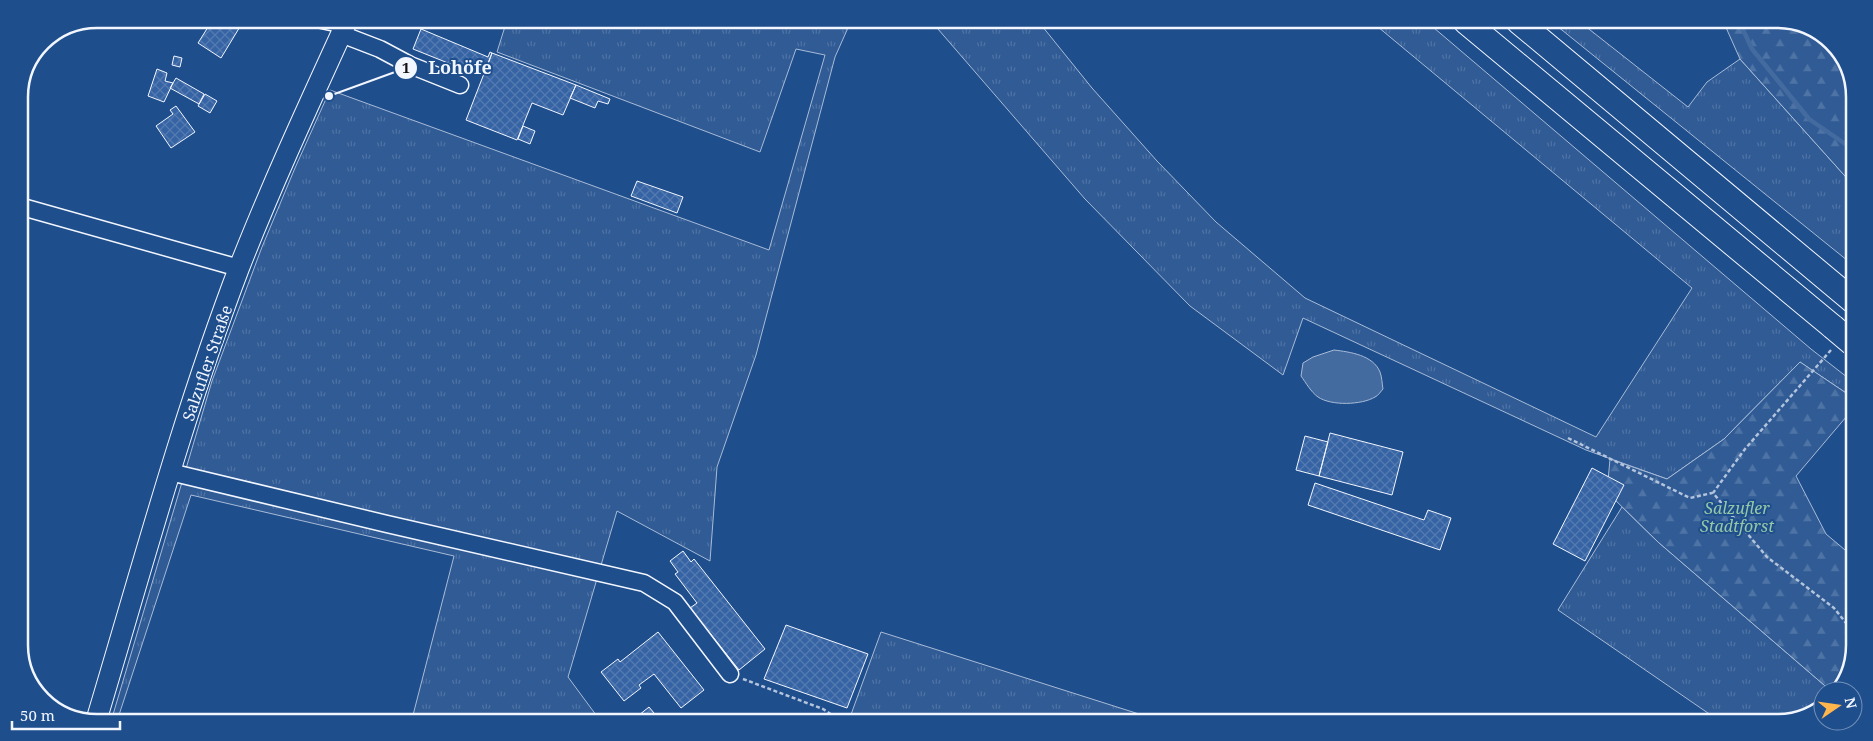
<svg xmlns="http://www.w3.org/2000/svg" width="1873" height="741" viewBox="0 0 1873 741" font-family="'Noto Serif',serif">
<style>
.grass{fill:url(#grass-tufts);stroke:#a8bbd7}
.forest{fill:url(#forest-firs);stroke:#a8bbd7}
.water{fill:#446ba0;stroke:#a8bbd7}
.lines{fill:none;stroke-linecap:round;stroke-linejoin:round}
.stream{stroke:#446ba0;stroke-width:4.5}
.building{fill:url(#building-cross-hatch);stroke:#f2f6ff}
.minor-casing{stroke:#f2f6ff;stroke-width:19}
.major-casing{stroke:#f2f6ff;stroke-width:22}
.highway-casing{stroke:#f2f6ff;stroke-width:26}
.path{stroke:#b3c4dc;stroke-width:2.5;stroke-dasharray:4 2.5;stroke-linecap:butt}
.minor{stroke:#1f4e8c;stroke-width:16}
.major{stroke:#1f4e8c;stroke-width:20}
.highway{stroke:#1f4e8c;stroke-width:24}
.highway-bridge-casing{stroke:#f2f6ff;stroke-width:26;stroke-linecap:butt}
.highway-bridge{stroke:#1f4e8c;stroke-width:24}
.labels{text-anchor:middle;stroke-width:4;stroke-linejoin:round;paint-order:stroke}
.street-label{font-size:16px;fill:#f2f6ff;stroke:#1f4e8c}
.park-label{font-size:16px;font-style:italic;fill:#97c8a6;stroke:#1f4e8c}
.rim{fill:none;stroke:#f2f6ff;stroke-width:2.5}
.leader{fill:none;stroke:#f2f6ff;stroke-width:2}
.callout-dot{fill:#f2f6ff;stroke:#1f4e8c;stroke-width:2}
.mark-label{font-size:15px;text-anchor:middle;font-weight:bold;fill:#111}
.callout-label{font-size:18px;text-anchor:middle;font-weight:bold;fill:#f2f6ff;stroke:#1f4e8c;stroke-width:4;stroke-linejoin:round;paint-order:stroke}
</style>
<defs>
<pattern id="grass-tufts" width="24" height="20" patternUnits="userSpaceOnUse" patternTransform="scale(1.25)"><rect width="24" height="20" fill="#305b95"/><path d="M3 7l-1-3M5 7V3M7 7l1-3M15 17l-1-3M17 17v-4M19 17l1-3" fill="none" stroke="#4e73a5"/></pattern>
<pattern id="forest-firs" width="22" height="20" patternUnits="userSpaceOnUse" patternTransform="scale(1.25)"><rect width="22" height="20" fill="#305b95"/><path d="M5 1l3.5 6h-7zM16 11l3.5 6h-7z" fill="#4e73a5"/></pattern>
<pattern id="building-cross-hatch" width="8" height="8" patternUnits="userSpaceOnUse" patternTransform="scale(1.25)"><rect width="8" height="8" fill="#3563a3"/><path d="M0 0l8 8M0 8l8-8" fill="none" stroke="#537ab1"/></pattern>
</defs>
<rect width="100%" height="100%" fill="#1f4e8c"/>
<path class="grass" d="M 507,20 L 851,21 L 835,57 L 756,355 L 717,467 L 710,561 L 617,511 L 568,677 L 599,719 L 412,719 L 454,556 L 191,495 L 118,718 L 112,718 L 212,381 L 262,247 L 295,168 L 330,90 L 769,250 L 825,55 L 796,49 L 760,152 L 497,52 Z
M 931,21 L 1038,21 L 1092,88 L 1157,161 L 1216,222 L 1305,298 L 1596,437 L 1692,288 L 1372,22 L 1427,22 L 1811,349 L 1852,381 L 1852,397 L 1800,362 L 1724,439 L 1667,479 L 1586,450 L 1303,318 L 1283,375 L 1190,306 L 1085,199 Z
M 1552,22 L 1580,22 L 1688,107 L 1707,82 L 1740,59 L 1853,185 L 1853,265 Z
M 1622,507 L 1658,542 L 1831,691 L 1823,691 L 1823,705 L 1820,709 L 1777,722 L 1721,722 L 1558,610 Z
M 881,632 L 1161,721 L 849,720 Z"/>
<path class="forest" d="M 1724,23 L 1802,23 L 1838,49 L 1854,91 L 1853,185 L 1740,59 Z
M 1800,362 L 1852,397 L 1852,410 L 1796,476 L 1826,534 L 1851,555 L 1850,670 L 1834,691 L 1831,691 L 1658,542 L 1607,492 L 1610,459 L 1667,479 L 1724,439 Z"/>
<path class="water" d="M 1334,350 C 1350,352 1373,355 1380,372 C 1382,377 1382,384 1383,389 C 1381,391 1378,396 1375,397 C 1362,405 1331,406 1318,397 C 1311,392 1306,383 1301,376 L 1303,363 L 1313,357 Z"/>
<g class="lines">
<path class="stream" d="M 1740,23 L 1752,49 L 1809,119 L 1854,150"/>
</g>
<path class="building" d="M 202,19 L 231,19 L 241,25 L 221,58 L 198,43 L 210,24 Z
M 481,20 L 491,20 L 488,28 L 479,24 Z
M 421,29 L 488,57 L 490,52 L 492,53 L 485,72 L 470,66 L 468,71 L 413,49 Z
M 492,53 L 576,85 L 563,115 L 532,103 L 517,140 L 466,120 Z
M 174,56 L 182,58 L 180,67 L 172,65 Z
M 157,69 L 167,73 L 165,81 L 173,83 L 164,102 L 148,96 Z
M 176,78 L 204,94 L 199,104 L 170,88 Z
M 576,85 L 610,99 L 608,104 L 598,101 L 595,108 L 570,98 Z
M 205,94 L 217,101 L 210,113 L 198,106 Z
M 176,106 L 195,132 L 171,148 L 156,126 L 173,114 L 170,110 Z
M 523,126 L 535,131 L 530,144 L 518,139 Z
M 637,181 L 683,197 L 677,213 L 631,196 Z
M 1330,433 L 1403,452 L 1392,495 L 1319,476 Z
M 1305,436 L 1328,442 L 1319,476 L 1296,470 Z
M 1592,468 L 1624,485 L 1585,561 L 1553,544 Z
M 1315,483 L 1424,520 L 1428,510 L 1451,518 L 1440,550 L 1308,505 Z
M 683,551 L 691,562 L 694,559 L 765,649 L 739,670 L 690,608 L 697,603 L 675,574 L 678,572 L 670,561 Z
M 786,625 L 868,654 L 847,708 L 764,679 Z
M 658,632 L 704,690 L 681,708 L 654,674 L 639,685 L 641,688 L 624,701 L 601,672 L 618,659 L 620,662 Z
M 649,707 L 659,719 L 634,719 Z"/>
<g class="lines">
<defs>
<path id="minor" d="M 317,19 L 345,25
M 341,34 L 380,49 L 410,65 L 460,85
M 19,206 L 239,268
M 170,472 L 387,524 L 644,583 L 675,602 L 730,674"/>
<path id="major" d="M 97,718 C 142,568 183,415 239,268 C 272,184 310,102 348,19"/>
<path id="highway" d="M 1466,22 L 1833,327
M 1519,22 L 1853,301"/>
</defs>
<use href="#minor" class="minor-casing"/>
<use href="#major" class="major-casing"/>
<use href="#highway" class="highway-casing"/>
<path class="path" d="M 1831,350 L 1745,449 L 1713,493 L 1767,557 L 1834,608 L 1850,628
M 1568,438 L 1690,498 L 1712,493
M 743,679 L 823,709 L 840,720"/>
<use href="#minor" class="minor"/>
<use href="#major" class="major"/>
<use href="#highway" class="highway"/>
<defs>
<path id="highway-bridge" d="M 1833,327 L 1852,343"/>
</defs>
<use href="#highway-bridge" class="highway-bridge-casing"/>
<use href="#highway-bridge" class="highway-bridge"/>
</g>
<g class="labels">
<g class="street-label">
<text transform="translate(207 363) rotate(-71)" y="6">Salzufler Straße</text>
</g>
<g class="park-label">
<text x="1737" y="514">Salzufler<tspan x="1737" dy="18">Stadtforst</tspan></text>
</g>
</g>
<path d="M0 0H1873V741H0ZM97 28H1777A69 69 0 0 1 1846 97V645A69 69 0 0 1 1777 714H97A69 69 0 0 1 28 645V97A69 69 0 0 1 97 28Z" fill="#1f4e8c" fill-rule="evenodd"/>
<path class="rim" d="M97 28H1777A69 69 0 0 1 1846 97V645A69 69 0 0 1 1777 714H97A69 69 0 0 1 28 645V97A69 69 0 0 1 97 28Z"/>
<path class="leader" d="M329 96L406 68"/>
<g class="callout-dot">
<circle cx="329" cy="96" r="5"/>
<circle cx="406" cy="68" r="12"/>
</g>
<g class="mark-label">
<text x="406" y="73">1</text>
</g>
<g class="callout-label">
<text x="460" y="74">Lohöfe</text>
</g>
<g transform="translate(1838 706) rotate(77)"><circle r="24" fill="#1f4e8c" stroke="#7391ba"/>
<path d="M0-4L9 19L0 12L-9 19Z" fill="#ffb74d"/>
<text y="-8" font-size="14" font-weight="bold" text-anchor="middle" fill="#f2f6ff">N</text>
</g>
<path d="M12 721v8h108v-8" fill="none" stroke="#f2f6ff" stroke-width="2.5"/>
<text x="20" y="721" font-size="15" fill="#f2f6ff" stroke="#1f4e8c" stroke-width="4" paint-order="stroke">50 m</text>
</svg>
